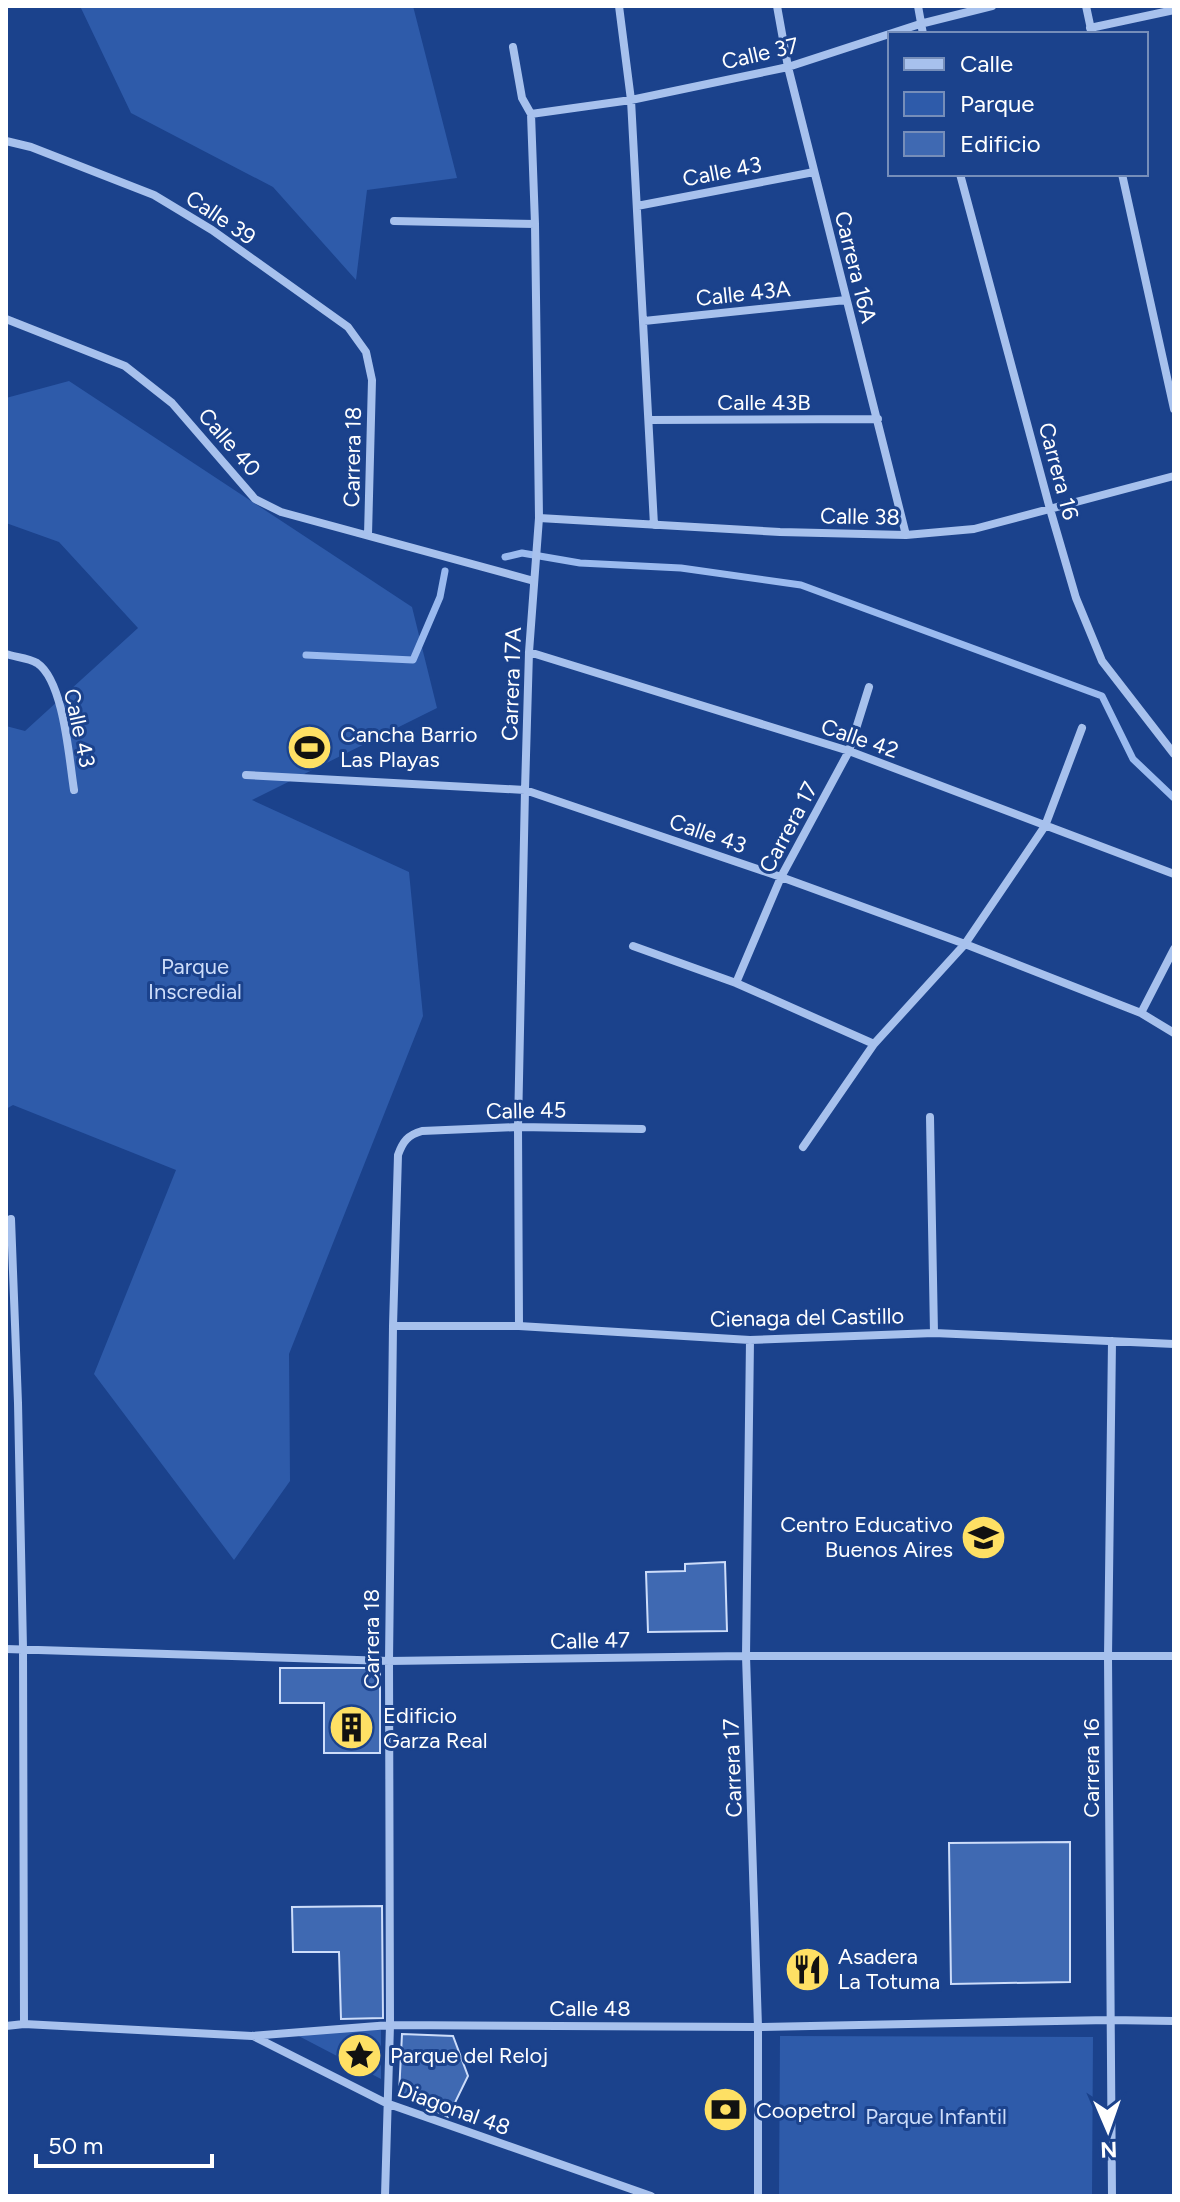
<svg xmlns="http://www.w3.org/2000/svg" width="1180" height="2202" viewBox="0 0 1180 2202" font-family="Figtree,sans-serif">
<style>
.green{fill:#2e5baa}
.lines{fill:none;stroke-linecap:round;stroke-linejoin:round}
.stream{stroke:#9abaef;stroke-width:7}
.building{fill:#3f69b2;stroke:#cdddfa;stroke-width:2}
.street{stroke:#a7c1ed;stroke-width:8}
.labels{text-anchor:middle;stroke-width:6;stroke-linejoin:round;paint-order:stroke}
.street-label{font-size:22px;fill:#fff;stroke:#1b428c}
.poi-label{font-size:22px;fill:#fff;stroke:#1b428c;text-anchor:start}
.park-label{font-size:22px;fill:#cdddfa;stroke:#1b428c}
</style>
<rect width="100%" height="100%" fill="#1b428c"/>
<path class="green" d="M 80,6 L 413,6 L 457,178 L 367,190 L 356,280 L 273,187 L 131,113 Z
M 69,381 L 412,607 L 437,708 L 252,800 L 409,872 L 423,1016 L 289,1354 L 290,1481 L 234,1560 L 94,1374 L 176,1170 L 13,1105 L 6,1109 L 6,726 L 25,731 L 138,628 L 59,542 L 6,523 L 6,398 Z
M 381,2030 L 381,2079 L 291,2032 Z
M 780,2036 L 1093,2037 L 1092,2196 L 779,2196 Z"/>
<g class="lines">
<path class="stream" d="M 505,557 L 522,553 L 580,563 L 681,568 L 801,585 L 1102,696 L 1133,759 L 1174,798
M 306,655 L 413,660 L 440,597 L 445,571"/>
</g>
<path class="building" d="M 725,1562 L 727,1631 L 648,1632 L 646,1572 L 685,1571 L 685,1564 Z
M 280,1668 L 380,1668 L 380,1753 L 324,1753 L 324,1703 L 280,1703 Z
M 1070,1842 L 1070,1982 L 951,1984 L 949,1843 Z
M 382,1906 L 383,2018 L 341,2019 L 339,1952 L 293,1952 L 292,1907 Z
M 402,2034 L 453,2036 L 468,2076 L 448,2117 L 399,2094 Z"/>
<g class="lines">
<path class="street" d="M 619,6 L 631,100 L 654,525
M 777,6 L 788,67 L 906,535
M 918,6 L 923,34
M 1086,6 L 1092,34
M 1090,28 L 1174,10
M 513,47 L 522,98 L 531,114 L 535,224 L 539,518 L 529,652 L 525,790 L 518,1127 L 519,1326
M 531,114 L 631,100 L 788,67 L 920,24 L 992,6
M 6,141 L 31,147 L 154,195 L 212,230 L 348,327 L 366,352 L 372,380 L 368,535
M 960,174 L 1050,509 L 1076,598 L 1102,661 L 1174,754
M 1122,174 L 1174,409
M 637,206 L 814,172
M 394,221 L 535,224
M 6,319 L 125,366 L 172,403 L 255,499 L 281,512 L 534,581
M 644,321 L 846,300
M 649,420 L 878,419
M 539,518 L 780,532 L 906,535 L 974,529 L 1174,476
M 529,652 L 849,751 L 1174,874
M 6,654 C 15,657 29,658 37,663 C 64,681 69,759 74,790
M 246,775 L 525,790 L 781,877 L 965,944 L 1141,1013 L 1174,1033
M 633,946 L 736,983 L 874,1044
M 736,983 L 781,877 L 849,751 L 869,687
M 1141,1013 L 1174,949
M 930,1117 L 934,1333
M 803,1147 L 874,1044 L 965,944 L 1045,826 L 1082,728
M 11,1219 L 18,1403 L 23,1648 L 24,2024
M 393,1326 L 519,1326 L 750,1340 L 934,1333 L 1174,1344
M 750,1340 L 746,1656 L 758,2027 L 758,2196
M 6,1649 L 389,1661 L 746,1656 L 1174,1656
M 6,2026 L 24,2024 L 252,2036 L 390,2025 L 758,2027 L 1109,2020 L 1174,2021
M 253,2036 L 386,2103 L 651,2196
M 385,2196 L 390,2025 L 389,1661 L 393,1326 L 398,1155 C 403,1141 408,1135 422,1131 L 518,1127 L 642,1129
M 1112,2196 L 1108,1657 L 1112,1341"/>
</g>
<defs>
<symbol id="stadium-disc" viewBox="-11 -11 22 22"><circle r="9.5" fill="#fee064" stroke="#1b428c"/><path d="M0-5a6.5 5 0 1 0 0 10a6.5 5 0 1 0 0-10ZM-3.5-1.8h7v3.6h-7Z" fill="#111"/></symbol>
<symbol id="school-disc" viewBox="-11 -11 22 22"><circle r="9.5" fill="#fee064" stroke="#1b428c"/><path d="M0-5L7-2L0 1L-7-2ZM-4 1L0 2.5L4 1V4Q0 6-4 4Z" fill="#111"/></symbol>
<symbol id="building-disc" viewBox="-11 -11 22 22"><circle r="9.5" fill="#fee064" stroke="#1b428c"/><path d="M-4-6H4V6H1V3H-1V6H-4ZM-2.5-4.3h1.7v1.8h-1.7ZM.8-4.3h1.7v1.8H.8ZM-2.5-1h1.7V.8h-1.7ZM.8-1h1.7V.8H.8Z" fill="#111"/></symbol>
<symbol id="restaurant-disc" viewBox="-11 -11 22 22"><circle r="9.5" fill="#fee064" stroke="#1b428c"/><path d="M-5-6h1v4h1v-4h1v4h1v-4h1v5L-1.5 .5V6h-2V.5L-5-1ZM5-6V6H3V1.5H1.5Q1.5-4 5-6Z" fill="#111"/></symbol>
<symbol id="sight-disc" viewBox="-11 -11 22 22"><circle r="9.5" fill="#fee064" stroke="#1b428c"/><path d="M0-6L1.8-2.2L6-1.7L2.9 1.2L3.7 5.4L0 3.3L-3.7 5.4L-2.9 1.2L-6-1.7L-1.8-2.2Z" fill="#111"/></symbol>
<symbol id="bank-disc" viewBox="-11 -11 22 22"><circle r="9.5" fill="#fee064" stroke="#1b428c"/><path d="M-6-4H6V4H-6ZM0-2.3a2.3 2.3 0 1 0 0 4.6a2.3 2.3 0 1 0 0-4.6Z" fill="#111"/></symbol>
</defs>
<g fill-rule="evenodd">
<use href="#stadium-disc" x="284" y="722" width="51" height="51"/>
<use href="#school-disc" x="958" y="1512" width="51" height="51"/>
<use href="#building-disc" x="326" y="1702" width="51" height="51"/>
<use href="#restaurant-disc" x="782" y="1944" width="51" height="51"/>
<use href="#sight-disc" x="334" y="2030" width="51" height="51"/>
<use href="#bank-disc" x="700" y="2084" width="51" height="51"/>
</g>
<g class="labels">
<g class="street-label">
<text transform="translate(760 53) rotate(-13)" y="8">Calle 37</text>
<text transform="translate(722 171) rotate(-11)" y="8">Calle 43</text>
<text transform="translate(221 217) rotate(34)" y="8">Calle 39</text>
<text transform="translate(856 267) rotate(76)" y="8">Carrera 16A</text>
<text transform="translate(743 293) rotate(-6)" y="8">Calle 43A</text>
<text x="764" y="410">Calle 43B</text>
<text transform="translate(230 442) rotate(49)" y="8">Calle 40</text>
<text transform="translate(352 457) rotate(-89)" y="8">Carrera 18</text>
<text transform="translate(1059 471) rotate(75)" y="8">Carrera 16</text>
<text transform="translate(860 516) rotate(1)" y="8">Calle 38</text>
<text transform="translate(511 684) rotate(-88)" y="8">Carrera 17A</text>
<text transform="translate(80 728) rotate(78)" y="8">Calle 43</text>
<text transform="translate(860 738) rotate(19)" y="8">Calle 42</text>
<text transform="translate(788 827) rotate(-62)" y="8">Carrera 17</text>
<text transform="translate(708 833) rotate(19)" y="8">Calle 43</text>
<text transform="translate(526 1110) rotate(-1)" y="8">Calle 45</text>
<text transform="translate(807 1317) rotate(-1)" y="8">Cienaga del Castillo</text>
<text transform="translate(371 1639) rotate(-90)" y="8">Carrera 18</text>
<text transform="translate(590 1640) rotate(-1)" y="8">Calle 47</text>
<text transform="translate(732 1768) rotate(-92)" y="8">Carrera 17</text>
<text transform="translate(1091 1768) rotate(-90)" y="8">Carrera 16</text>
<text x="590" y="2016">Calle 48</text>
<text transform="translate(454 2108) rotate(20)" y="8">Diagonal 48</text>
</g>
<g class="poi-label">
<text x="340" y="742">Cancha Barrio<tspan x="340" dy="25">Las Playas</tspan></text>
<text x="953" y="1532" text-anchor="end">Centro Educativo<tspan x="953" dy="25">Buenos Aires</tspan></text>
<text x="383" y="1723">Edificio<tspan x="383" dy="25">Garza Real</tspan></text>
<text x="838" y="1964">Asadera<tspan x="838" dy="25">La Totuma</tspan></text>
<text x="390" y="2063">Parque del Reloj</text>
<text x="756" y="2118">Coopetrol</text>
</g>
<g class="park-label">
<text x="195" y="974">Parque<tspan x="195" dy="25">Inscredial</tspan></text>
<text x="936" y="2124">Parque Infantil</text>
</g>
</g>
<rect width="1180" height="2202" fill="none" stroke="#ffffff" stroke-width="16"/>
<rect x="888" y="32" width="260" height="144" fill="#1b428c" stroke="#768eba" stroke-width="2"/>
<rect x="904" y="58" width="40" height="12" fill="#a7c1ed" stroke="#768eba" stroke-width="2"/>
<text x="960" y="72" font-size="24" fill="#ffffff">Calle</text>
<rect x="904" y="92" width="40" height="24" fill="#2e5baa" stroke="#768eba" stroke-width="2"/>
<text x="960" y="112" font-size="24" fill="#ffffff">Parque</text>
<rect x="904" y="132" width="40" height="24" fill="#3f69b2" stroke="#768eba" stroke-width="2"/>
<text x="960" y="152" font-size="24" fill="#ffffff">Edificio</text>
<g transform="translate(1108 2130) rotate(178)" stroke="#1b428c" stroke-width="6" paint-order="stroke">
<path d="M0-6L14 30L0 20L-14 30Z" fill="#ffffff"/>
<text y="-12" font-size="22" font-weight="bold" text-anchor="middle" fill="#ffffff">N</text>
</g>
<path d="M36 2154v12h176v-12" fill="none" stroke="#ffffff" stroke-width="4"/>
<text x="48" y="2154" font-size="24" fill="#ffffff" stroke="#1b428c" stroke-width="6" paint-order="stroke">50 m</text>
</svg>
